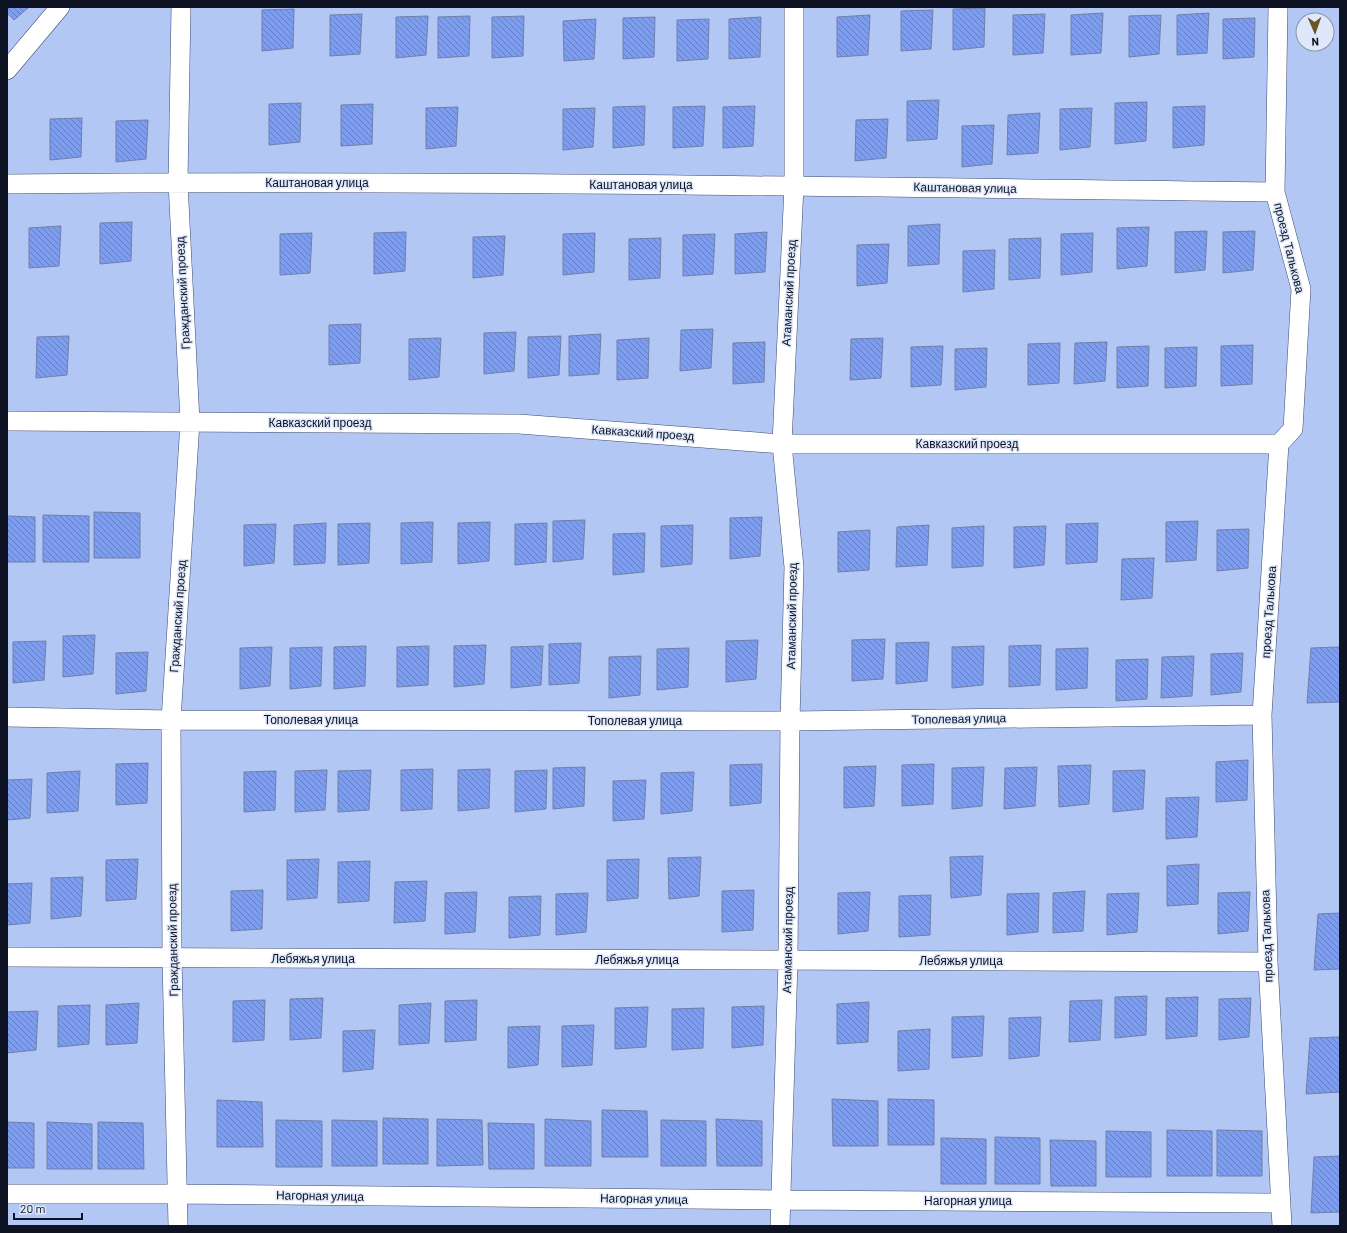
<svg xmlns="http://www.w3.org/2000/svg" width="1347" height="1233" viewBox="0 0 1347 1233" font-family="Barlow,sans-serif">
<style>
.building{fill:url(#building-back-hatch);stroke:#6e80aa}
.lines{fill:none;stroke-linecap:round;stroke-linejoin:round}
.minor-casing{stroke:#3a4a71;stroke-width:20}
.minor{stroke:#fff;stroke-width:19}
.labels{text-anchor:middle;stroke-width:3;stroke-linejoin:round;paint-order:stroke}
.street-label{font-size:12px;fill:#0d1323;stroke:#dfe8fb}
</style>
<defs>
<pattern id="building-back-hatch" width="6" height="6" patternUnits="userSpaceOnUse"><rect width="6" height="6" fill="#7c9df1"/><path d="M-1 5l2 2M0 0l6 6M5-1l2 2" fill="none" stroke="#647fc3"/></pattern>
</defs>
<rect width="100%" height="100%" fill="#b3c7f5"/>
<path class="building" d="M 7,7 L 29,7 L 14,20 L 7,13 Z
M 985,8 L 984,47 L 953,50 L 953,9 Z
M 294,9 L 293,48 L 262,51 L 262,10 Z
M 933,10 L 931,49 L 901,51 L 901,11 Z
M 1103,13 L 1101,53 L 1071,55 L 1071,15 Z
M 1209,13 L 1207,53 L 1177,55 L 1177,15 Z
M 362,14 L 360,54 L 330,56 L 330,15 Z
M 1045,14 L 1043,53 L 1013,55 L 1013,15 Z
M 870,15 L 868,55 L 837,57 L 837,17 Z
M 1161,15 L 1159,54 L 1129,57 L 1129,16 Z
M 428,16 L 426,55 L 396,58 L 396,17 Z
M 470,16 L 469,56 L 438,58 L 438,17 Z
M 524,16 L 523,56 L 492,58 L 492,17 Z
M 655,17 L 654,57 L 623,59 L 623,18 Z
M 761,17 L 760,57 L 729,59 L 729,19 Z
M 1255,18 L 1254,57 L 1223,59 L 1223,19 Z
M 596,19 L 594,59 L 564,61 L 563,21 Z
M 709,19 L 708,59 L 677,61 L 677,20 Z
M 939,100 L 937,139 L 907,141 L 907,101 Z
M 1147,102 L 1146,141 L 1115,144 L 1115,103 Z
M 301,103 L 300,142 L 269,145 L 269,104 Z
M 373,104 L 372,144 L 341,146 L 341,105 Z
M 645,106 L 644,145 L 613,148 L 613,107 Z
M 705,106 L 703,146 L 673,148 L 673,107 Z
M 755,106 L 753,146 L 723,148 L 723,107 Z
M 1205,106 L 1204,145 L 1173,148 L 1173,107 Z
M 458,107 L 456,146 L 426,149 L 426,108 Z
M 595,108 L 593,147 L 563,150 L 563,109 Z
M 1092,108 L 1090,147 L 1060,150 L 1060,109 Z
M 1040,113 L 1038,153 L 1007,155 L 1008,115 Z
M 82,118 L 81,157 L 50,160 L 50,119 Z
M 888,119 L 886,158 L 855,161 L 856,120 Z
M 148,120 L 146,159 L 116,162 L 116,121 Z
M 994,125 L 992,164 L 962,167 L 962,126 Z
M 132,222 L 131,261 L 100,264 L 100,223 Z
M 940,224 L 939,264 L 908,266 L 908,226 Z
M 61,226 L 59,266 L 29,268 L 29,228 Z
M 1149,227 L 1147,266 L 1117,269 L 1117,228 Z
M 1207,231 L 1205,270 L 1175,273 L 1175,232 Z
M 1255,231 L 1253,270 L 1223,273 L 1223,232 Z
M 406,232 L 405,271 L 374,274 L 374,233 Z
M 767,232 L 765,272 L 735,274 L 735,234 Z
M 312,233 L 310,273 L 280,275 L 280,234 Z
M 595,233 L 594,272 L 563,275 L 563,234 Z
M 1093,233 L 1092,272 L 1061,275 L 1061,234 Z
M 715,234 L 713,274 L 683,276 L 683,235 Z
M 505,236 L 503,275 L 473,278 L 473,237 Z
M 661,238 L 660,278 L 629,280 L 629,239 Z
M 1041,238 L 1040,278 L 1009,280 L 1009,239 Z
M 889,244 L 887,283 L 857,286 L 857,245 Z
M 995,250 L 994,289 L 963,292 L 963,251 Z
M 361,324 L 360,363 L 329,365 L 329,325 Z
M 713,329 L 711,368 L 680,371 L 681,330 Z
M 516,332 L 514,371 L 484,374 L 484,333 Z
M 601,334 L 599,374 L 569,376 L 569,336 Z
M 69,336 L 67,375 L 36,378 L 37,337 Z
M 561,336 L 559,375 L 528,378 L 528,337 Z
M 441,338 L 439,377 L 409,380 L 409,339 Z
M 649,338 L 648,378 L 617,380 L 617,340 Z
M 883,338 L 881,378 L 850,380 L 851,339 Z
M 765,342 L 764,382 L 733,384 L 733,343 Z
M 1107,342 L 1105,381 L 1074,384 L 1075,343 Z
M 1060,343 L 1059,383 L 1028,385 L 1028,344 Z
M 1253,345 L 1252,384 L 1221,386 L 1221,346 Z
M 943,346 L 941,385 L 911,387 L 911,347 Z
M 1149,346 L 1148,386 L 1117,388 L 1117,347 Z
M 1197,347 L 1196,386 L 1165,388 L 1165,348 Z
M 987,348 L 986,387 L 955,390 L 955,349 Z
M 94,512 L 140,513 L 140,558 L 94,558 Z
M 43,515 L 89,516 L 89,562 L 43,562 Z
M 7,516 L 35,517 L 35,562 L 7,562 Z
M 762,517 L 760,556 L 730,559 L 730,518 Z
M 585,520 L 583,559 L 553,562 L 553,521 Z
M 1198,521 L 1196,560 L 1166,562 L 1166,522 Z
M 433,522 L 432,562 L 401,564 L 401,523 Z
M 490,522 L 489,561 L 458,564 L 458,523 Z
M 326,523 L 325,563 L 294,565 L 294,525 Z
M 370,523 L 369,563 L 338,565 L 338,524 Z
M 547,523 L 546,562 L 515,565 L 515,524 Z
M 1098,523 L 1097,562 L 1066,564 L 1066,524 Z
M 276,524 L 274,563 L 244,566 L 244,525 Z
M 693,525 L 692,564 L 661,567 L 661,526 Z
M 929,525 L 927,565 L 896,567 L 897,527 Z
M 984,526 L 983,566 L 952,568 L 952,528 Z
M 1046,526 L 1044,565 L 1014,568 L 1014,527 Z
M 1249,529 L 1248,568 L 1217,571 L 1217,530 Z
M 870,530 L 869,570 L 838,572 L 838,532 Z
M 645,533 L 644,572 L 613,575 L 613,534 Z
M 1154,558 L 1152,598 L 1121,600 L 1122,559 Z
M 95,635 L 93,674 L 63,677 L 63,636 Z
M 885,639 L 883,679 L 852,681 L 852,640 Z
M 758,640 L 756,679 L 726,682 L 726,641 Z
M 46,641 L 44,680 L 13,683 L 13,642 Z
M 929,642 L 927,681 L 896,684 L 896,643 Z
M 581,643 L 579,683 L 549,685 L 549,644 Z
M 486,645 L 484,684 L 454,687 L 454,646 Z
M 1041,645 L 1040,685 L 1009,687 L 1009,646 Z
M 366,646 L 365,686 L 334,689 L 334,647 Z
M 429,646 L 428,685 L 397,687 L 397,647 Z
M 543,646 L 541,685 L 511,688 L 511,647 Z
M 984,646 L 983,685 L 952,688 L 952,647 Z
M 272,647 L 270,686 L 240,689 L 240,648 Z
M 322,647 L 321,686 L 290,689 L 290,648 Z
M 1340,647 L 1340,702 L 1307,703 L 1311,648 Z
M 689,648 L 688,687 L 657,690 L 657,649 Z
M 1088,648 L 1087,688 L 1056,690 L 1056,649 Z
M 148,652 L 146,691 L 116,694 L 116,653 Z
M 1243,653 L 1241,692 L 1211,695 L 1211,654 Z
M 641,656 L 640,695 L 609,698 L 609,657 Z
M 1194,656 L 1192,696 L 1161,698 L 1162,657 Z
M 1148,659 L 1147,699 L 1116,701 L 1116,660 Z
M 1248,760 L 1247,800 L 1216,802 L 1216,762 Z
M 148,763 L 147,803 L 116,805 L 116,764 Z
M 762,764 L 761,803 L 730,806 L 730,765 Z
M 934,764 L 933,804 L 902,806 L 902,765 Z
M 1091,765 L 1089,804 L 1059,807 L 1058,766 Z
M 876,766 L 874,806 L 844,808 L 844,767 Z
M 585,767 L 584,806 L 553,809 L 553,768 Z
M 984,767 L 982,806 L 952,809 L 952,768 Z
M 1037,767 L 1035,806 L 1004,809 L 1005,768 Z
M 433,769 L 432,809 L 401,811 L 401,770 Z
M 490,769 L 489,808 L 458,811 L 458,770 Z
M 327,770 L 325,810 L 295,812 L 295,771 Z
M 371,770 L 369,810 L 338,812 L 338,771 Z
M 547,770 L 546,809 L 515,812 L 515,771 Z
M 1145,770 L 1143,809 L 1113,812 L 1113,771 Z
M 80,771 L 78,811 L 47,813 L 47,773 Z
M 276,771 L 275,810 L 244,812 L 244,772 Z
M 694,772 L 692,811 L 661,814 L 661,773 Z
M 32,779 L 30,818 L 7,820 L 7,780 Z
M 646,780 L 644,819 L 613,821 L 613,781 Z
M 1199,797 L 1197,837 L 1166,839 L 1166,798 Z
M 983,856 L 981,895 L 951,898 L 950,857 Z
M 701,857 L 699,896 L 669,899 L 668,858 Z
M 138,859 L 136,899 L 106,901 L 106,860 Z
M 319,859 L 317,898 L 287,900 L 287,860 Z
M 639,859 L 638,898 L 607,901 L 607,860 Z
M 370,861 L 369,901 L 338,903 L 338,862 Z
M 1199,864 L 1198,904 L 1167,906 L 1167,866 Z
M 83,877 L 81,916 L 51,919 L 51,878 Z
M 427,881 L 425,921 L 394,923 L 395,882 Z
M 32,883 L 30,923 L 7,925 L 7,884 Z
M 263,890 L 262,929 L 231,931 L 231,891 Z
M 754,890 L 753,930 L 722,932 L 722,891 Z
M 1085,891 L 1083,931 L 1053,933 L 1053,893 Z
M 477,892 L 475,932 L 445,934 L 445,893 Z
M 870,892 L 868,931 L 838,934 L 838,893 Z
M 1250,892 L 1248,931 L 1218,934 L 1218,893 Z
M 588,893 L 586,932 L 556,935 L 556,894 Z
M 1039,893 L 1038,932 L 1007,935 L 1007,894 Z
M 1139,893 L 1137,932 L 1107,935 L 1107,894 Z
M 931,895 L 930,935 L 899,937 L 899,896 Z
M 541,896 L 540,935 L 509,938 L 509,897 Z
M 1340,913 L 1340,969 L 1314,970 L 1318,914 Z
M 1147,996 L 1146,1035 L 1115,1038 L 1115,997 Z
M 1198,997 L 1197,1036 L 1166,1039 L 1166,998 Z
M 323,998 L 321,1038 L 290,1040 L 290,999 Z
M 1251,998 L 1249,1037 L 1219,1040 L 1219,999 Z
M 265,1000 L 264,1040 L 233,1042 L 233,1001 Z
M 477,1000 L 476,1040 L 445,1042 L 445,1001 Z
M 1102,1000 L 1100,1040 L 1069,1042 L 1070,1001 Z
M 869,1002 L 868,1042 L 837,1044 L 837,1004 Z
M 139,1003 L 137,1043 L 106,1045 L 106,1005 Z
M 431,1003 L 429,1043 L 399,1045 L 399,1005 Z
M 90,1005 L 89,1044 L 58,1047 L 58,1006 Z
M 764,1006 L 763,1045 L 732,1048 L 732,1007 Z
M 648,1007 L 646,1047 L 615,1049 L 615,1008 Z
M 704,1008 L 703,1048 L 672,1050 L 672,1009 Z
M 38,1011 L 36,1050 L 7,1053 L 7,1012 Z
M 984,1016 L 982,1056 L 952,1058 L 952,1017 Z
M 1041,1017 L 1039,1056 L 1009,1059 L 1009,1018 Z
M 594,1025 L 592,1065 L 562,1067 L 562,1026 Z
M 540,1026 L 538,1065 L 508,1068 L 508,1027 Z
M 930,1029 L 929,1069 L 898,1071 L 898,1031 Z
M 375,1030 L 373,1069 L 343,1072 L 343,1031 Z
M 1340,1037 L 1340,1092 L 1306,1094 L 1310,1038 Z
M 832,1099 L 878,1101 L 878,1146 L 833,1146 Z
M 888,1099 L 934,1100 L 934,1145 L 888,1145 Z
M 217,1100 L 262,1102 L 263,1147 L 217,1147 Z
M 602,1110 L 647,1111 L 648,1157 L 602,1157 Z
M 383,1118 L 428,1119 L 428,1164 L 383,1164 Z
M 437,1119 L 482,1120 L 483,1165 L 437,1166 Z
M 545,1119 L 591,1121 L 591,1166 L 545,1166 Z
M 716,1119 L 762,1121 L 762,1166 L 717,1166 Z
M 276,1120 L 322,1121 L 322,1167 L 276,1167 Z
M 332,1120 L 377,1121 L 377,1166 L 332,1166 Z
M 661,1120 L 706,1121 L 706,1166 L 661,1166 Z
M 7,1122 L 34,1123 L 34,1168 L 7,1168 Z
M 47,1122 L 92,1124 L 92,1169 L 47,1169 Z
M 98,1122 L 143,1123 L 144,1169 L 98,1169 Z
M 488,1123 L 534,1124 L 534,1169 L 489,1169 Z
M 1167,1130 L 1212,1131 L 1212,1176 L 1167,1176 Z
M 1217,1130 L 1262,1131 L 1262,1176 L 1217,1176 Z
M 1106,1131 L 1151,1132 L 1151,1177 L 1106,1177 Z
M 995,1137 L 1040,1138 L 1040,1184 L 995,1184 Z
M 941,1138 L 986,1139 L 986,1184 L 941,1184 Z
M 1050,1140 L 1096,1141 L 1096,1186 L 1051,1186 Z
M 1340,1156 L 1340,1212 L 1311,1213 L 1314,1157 Z"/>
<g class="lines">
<defs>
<path id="minor" d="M 1278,7 L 1275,192 L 1301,289 L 1293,429 L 1279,444 L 1262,715 L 1268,962 L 1282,1226
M 7,70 L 60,7
M 7,184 C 430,180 852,187 1275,192
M 7,421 L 519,424 L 782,444 L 1279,444
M 7,717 L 171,720 L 790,721 L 1262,715
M 7,957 L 1268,962
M 7,1194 L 178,1194 L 781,1200 L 1281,1203
M 178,1226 L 172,958 L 171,720 L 190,422 L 178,182 L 181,7
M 780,1226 L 788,961 L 790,721 L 794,567 L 782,444 L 794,186 L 794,7"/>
</defs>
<use href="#minor" class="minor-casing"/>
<use href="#minor" class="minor"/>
</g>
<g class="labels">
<g class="street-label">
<text x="317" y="187">Каштановая улица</text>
<text x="641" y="189">Каштановая улица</text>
<text transform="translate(965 188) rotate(1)" y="4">Каштановая улица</text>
<text transform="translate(1289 248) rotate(76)" y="4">проезд Талькова</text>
<text transform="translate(183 293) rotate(-93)" y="4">Гражданский проезд</text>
<text transform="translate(789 293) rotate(-87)" y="4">Атаманский проезд</text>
<text x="320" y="427">Кавказский проезд</text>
<text transform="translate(643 433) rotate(4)" y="4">Кавказский проезд</text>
<text x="967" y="448">Кавказский проезд</text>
<text transform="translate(1269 612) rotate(-86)" y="4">проезд Талькова</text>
<text transform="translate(178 616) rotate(-86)" y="4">Гражданский проезд</text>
<text transform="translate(792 616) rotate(-89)" y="4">Атаманский проезд</text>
<text transform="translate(959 719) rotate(-1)" y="4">Тополевая улица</text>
<text x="311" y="724">Тополевая улица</text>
<text x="635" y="725">Тополевая улица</text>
<text transform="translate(1267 936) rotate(-92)" y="4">проезд Талькова</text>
<text transform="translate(173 940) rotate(-91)" y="4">Гражданский проезд</text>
<text transform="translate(788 940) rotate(-89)" y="4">Атаманский проезд</text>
<text x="313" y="963">Лебяжья улица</text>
<text x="637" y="964">Лебяжья улица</text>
<text x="961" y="965">Лебяжья улица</text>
<text transform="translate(320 1196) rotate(1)" y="4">Нагорная улица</text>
<text transform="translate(644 1199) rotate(1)" y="4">Нагорная улица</text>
<text x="968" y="1205">Нагорная улица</text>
</g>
</g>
<rect width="1347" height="1233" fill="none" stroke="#0d1323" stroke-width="16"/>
<g transform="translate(1315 32) rotate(178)"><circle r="19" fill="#dfe8fb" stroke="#8b93a5"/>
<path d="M0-3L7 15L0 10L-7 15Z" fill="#6a5625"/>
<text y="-6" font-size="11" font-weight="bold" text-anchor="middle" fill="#0d1323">N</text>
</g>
<path d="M14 1213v6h68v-6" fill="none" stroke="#0d1323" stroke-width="2"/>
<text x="20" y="1213" font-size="12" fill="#0d1323" stroke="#dfe8fb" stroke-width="3" paint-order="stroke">20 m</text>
</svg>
